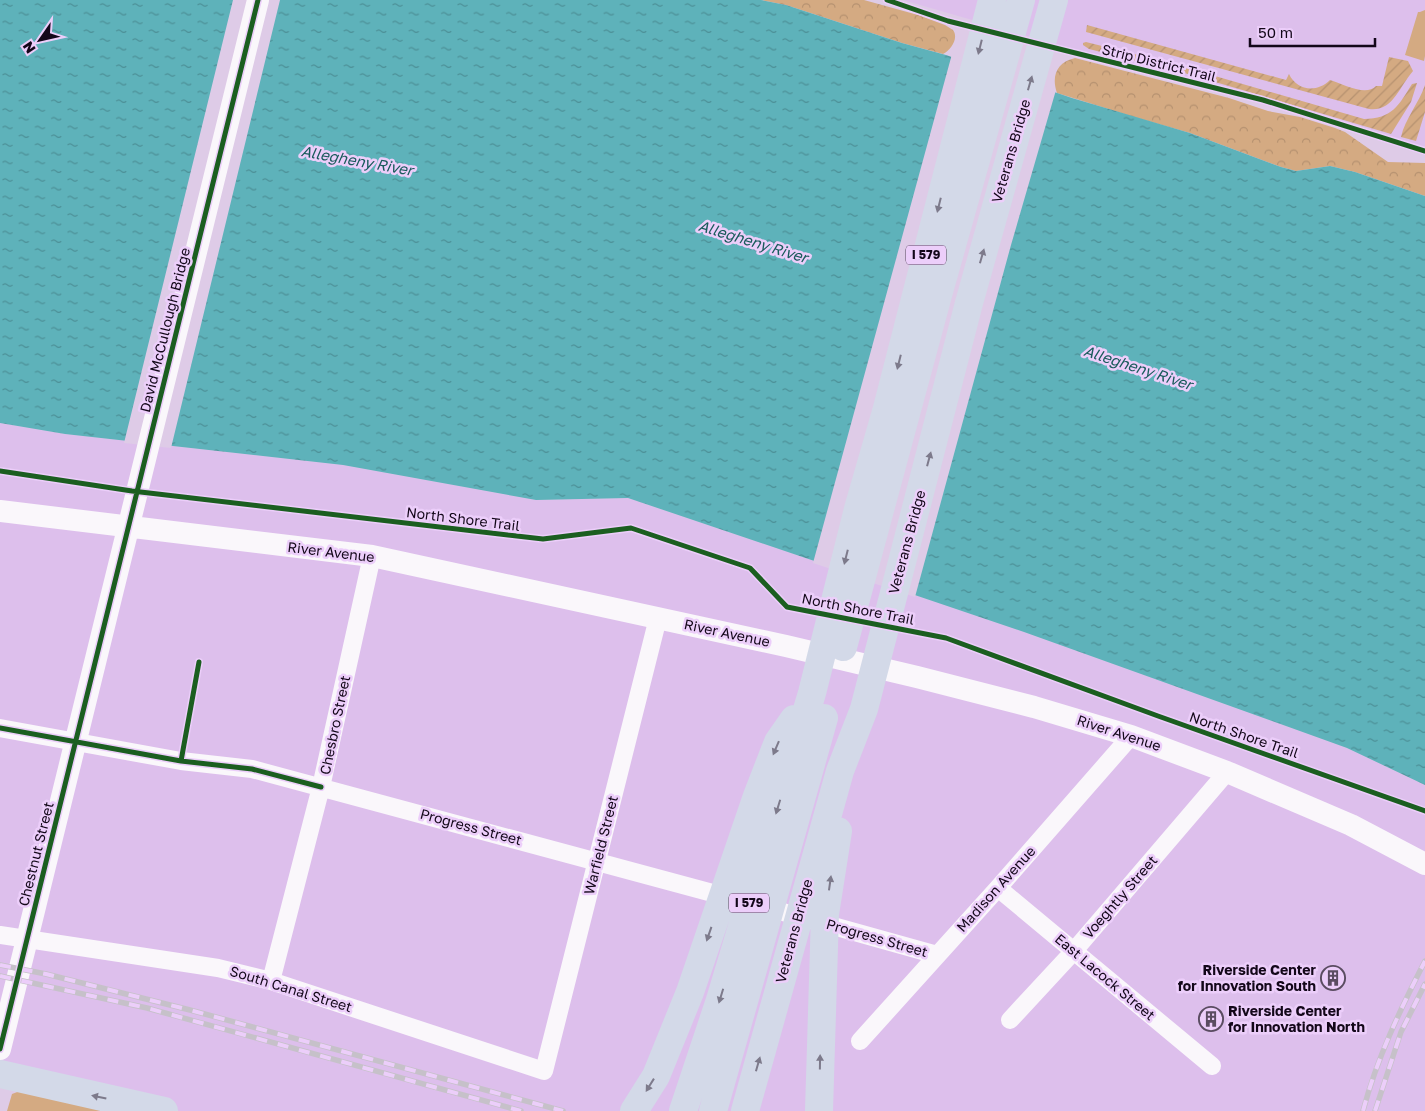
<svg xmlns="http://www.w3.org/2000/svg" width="1425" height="1111" viewBox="0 0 1425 1111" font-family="'Golos Text',sans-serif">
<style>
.built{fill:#ddbfec}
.grass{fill:#d4aa82}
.forest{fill:url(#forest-crowns)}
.garden{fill:url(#garden-furrows)}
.water{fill:url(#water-ripples)}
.pier{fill:#decbe7}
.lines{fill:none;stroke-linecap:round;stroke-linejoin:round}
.minor{stroke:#faf7fb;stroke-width:18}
.tertiary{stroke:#faf7fb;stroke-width:22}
.motorway{stroke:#d3d9e8;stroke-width:28}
.rail-casing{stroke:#c6c1c9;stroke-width:5.5}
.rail{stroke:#eccefa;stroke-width:4;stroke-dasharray:11;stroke-linecap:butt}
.cycleway-casing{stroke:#eccefa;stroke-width:8}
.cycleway{stroke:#1b5e20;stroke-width:5}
.oneway{fill:#7d7a8b}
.labels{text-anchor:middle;stroke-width:5;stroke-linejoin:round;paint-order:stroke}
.shield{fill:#eccefa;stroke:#54435c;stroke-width:1}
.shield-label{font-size:12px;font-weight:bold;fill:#130719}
.street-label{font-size:14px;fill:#130719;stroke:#eccefa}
.poi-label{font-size:14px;font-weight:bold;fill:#130719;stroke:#eccefa;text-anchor:end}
.water-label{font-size:15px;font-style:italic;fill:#195b5b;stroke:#eccefa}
</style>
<defs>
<pattern id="forest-crowns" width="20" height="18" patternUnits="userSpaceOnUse" patternTransform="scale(1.25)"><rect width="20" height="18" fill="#d4aa82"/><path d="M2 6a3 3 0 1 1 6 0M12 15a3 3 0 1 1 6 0" fill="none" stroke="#b59170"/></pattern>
<pattern id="garden-furrows" width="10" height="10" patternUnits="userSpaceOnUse" patternTransform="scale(1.25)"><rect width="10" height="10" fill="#d4aa82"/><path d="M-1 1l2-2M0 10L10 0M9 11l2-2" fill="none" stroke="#b59170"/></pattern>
<pattern id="water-ripples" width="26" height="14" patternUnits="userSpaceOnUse" patternTransform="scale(1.25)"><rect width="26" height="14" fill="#5eb2ba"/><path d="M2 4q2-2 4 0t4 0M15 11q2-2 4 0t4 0" fill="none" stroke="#4c8f96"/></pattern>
</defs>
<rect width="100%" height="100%" fill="#decbe7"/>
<path class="built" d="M 903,0 L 1425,0 L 1425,151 Z
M 0,423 L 65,434 L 343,465 L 536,500 L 628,498 L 1024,632 L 1347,748 L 1425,785 L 1425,1111 L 164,1111 L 0,1074 Z"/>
<path class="grass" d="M 1425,10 L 1425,56 L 1424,61 L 1405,55 L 1418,12 L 1420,12 Z
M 20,1091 L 110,1111 L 7,1111 L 12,1094 Z"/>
<path class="forest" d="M 761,0 L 864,0 L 918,15 L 945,25 L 953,30 C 959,38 951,50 943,54 L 902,43 L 786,5 Z
M 1075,58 L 1229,98 L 1268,111 L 1300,117 L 1335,128 L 1345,132 L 1388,162 L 1425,163 L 1425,196 L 1355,172 L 1330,166 L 1296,171 L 1281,167 L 1190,133 L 1134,117 L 1057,93 C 1051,76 1057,62 1075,58 Z"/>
<path class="garden" d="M 1087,25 L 1286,80 L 1289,74 C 1297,91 1317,93 1330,80 C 1343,84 1366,97 1376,86 L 1382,86 L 1389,57 L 1408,61 L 1413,71 C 1399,87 1393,112 1369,109 L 1086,32 Z
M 1086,42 L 1170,63 L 1364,119 C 1392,119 1399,105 1412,84 L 1417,83 L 1411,102 L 1391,134 L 1188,74 L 1089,49 L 1083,45 L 1083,43 Z
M 1425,85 L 1425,112 L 1416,141 L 1401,137 C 1405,119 1419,103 1425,85 Z"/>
<path class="water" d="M 0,0 L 761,0 L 786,5 L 902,43 L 946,55 L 1072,98 L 1190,133 L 1281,167 L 1296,171 L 1330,166 L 1355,172 L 1425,196 L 1425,785 L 1347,748 L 1024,632 L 628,498 L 536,500 L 343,465 L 65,434 L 0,423 Z"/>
<path class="pier" d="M 233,0 L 280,0 L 171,448 L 124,443 Z
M 952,54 L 1056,90 L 1011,245 L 915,597 L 813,563 Z"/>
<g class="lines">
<path class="minor" d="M 0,728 L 181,761 L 252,769 L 731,898
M 998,888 L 1212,1066
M 761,906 L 937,955
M 0,935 L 218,968 L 271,981 L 544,1071 L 658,618
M 271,981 L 321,787 L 372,556
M 1010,1020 L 1073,952 L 1227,772
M 860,1041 L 998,888 L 1131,736"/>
<path class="tertiary" d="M 0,511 L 372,556 L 786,646 L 917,677 L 1034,707 L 1131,736 L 1227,772 L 1351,825 L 1425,864
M 0,1049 L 258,0"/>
<path class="motorway" d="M 843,647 L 938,295 L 1021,0
M 0,1074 L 164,1111
M 634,1111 L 656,1076 L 690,992 L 757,796 L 778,742 L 794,719
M 683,1111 L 720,1000 L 812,693 L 858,509 L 886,412 L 992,0
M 713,1111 L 824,718
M 745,1111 L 840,771 L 864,709 L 969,303 L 1054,0
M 819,1111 L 825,914 L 838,831"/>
<defs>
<path id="rail" d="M 0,965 L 46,974 L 190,1010 L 563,1111
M 0,976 L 147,1008 L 521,1111
M 1363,1111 C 1377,1058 1400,1010 1425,961
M 1375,1111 L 1401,1032 L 1425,984"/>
</defs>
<use href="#rail" class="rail-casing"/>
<use href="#rail" class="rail"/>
<defs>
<path id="cycleway" d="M 887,0 L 948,21 L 1263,100 L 1425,151
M 0,471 L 132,491 L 543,539 L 631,528 L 750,568 L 787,607 L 946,638 L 1158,716 L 1425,811
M 0,728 L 181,761 L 252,769 L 321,787
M 181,761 L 199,662
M 0,1049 L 258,0"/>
</defs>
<use href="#cycleway" class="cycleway-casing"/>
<use href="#cycleway" class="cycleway"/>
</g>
<defs><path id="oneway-solid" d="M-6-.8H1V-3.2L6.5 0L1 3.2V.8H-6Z" transform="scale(1.25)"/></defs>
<g class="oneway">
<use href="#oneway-solid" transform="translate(980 47) rotate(104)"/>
<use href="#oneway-solid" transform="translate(1030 83) rotate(-74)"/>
<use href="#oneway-solid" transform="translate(939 205) rotate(104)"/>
<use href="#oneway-solid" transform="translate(982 256) rotate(-74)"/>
<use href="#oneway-solid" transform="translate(899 362) rotate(104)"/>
<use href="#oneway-solid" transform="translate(929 459) rotate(-75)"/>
<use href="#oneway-solid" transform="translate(846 557) rotate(104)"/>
<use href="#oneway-solid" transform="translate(776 748) rotate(113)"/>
<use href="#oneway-solid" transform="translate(778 807) rotate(107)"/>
<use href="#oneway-solid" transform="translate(830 883) rotate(-82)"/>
<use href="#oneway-solid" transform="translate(709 934) rotate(109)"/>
<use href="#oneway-solid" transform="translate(721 996) rotate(107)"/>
<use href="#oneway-solid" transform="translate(820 1062) rotate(-89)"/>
<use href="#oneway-solid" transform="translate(758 1064) rotate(-74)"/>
<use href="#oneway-solid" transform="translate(650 1085) rotate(122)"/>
<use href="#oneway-solid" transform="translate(99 1097) rotate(-168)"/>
</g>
<defs>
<symbol id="building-ring" viewBox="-11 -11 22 22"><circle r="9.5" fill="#eccefa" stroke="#5a4c61" stroke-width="1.5"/><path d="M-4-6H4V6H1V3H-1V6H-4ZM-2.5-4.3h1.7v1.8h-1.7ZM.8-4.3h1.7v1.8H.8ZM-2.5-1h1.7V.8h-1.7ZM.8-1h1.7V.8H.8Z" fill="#5a4c61"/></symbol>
</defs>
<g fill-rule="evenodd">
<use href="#building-ring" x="1319" y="964" width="28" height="28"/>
<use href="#building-ring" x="1197" y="1005" width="28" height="28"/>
</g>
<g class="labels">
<g class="shield">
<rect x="906" y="245.5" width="40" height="19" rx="4"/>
<rect x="729" y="893.5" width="40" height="19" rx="4"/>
</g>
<g class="shield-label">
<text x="926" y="259">I 579</text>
<text x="749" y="907">I 579</text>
</g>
<g class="street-label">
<text transform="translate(1159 63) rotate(14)" y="5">Strip District Trail</text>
<text transform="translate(1011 151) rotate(-74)" y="5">Veterans Bridge</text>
<text transform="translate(165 330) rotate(-76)" y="5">David McCullough Bridge</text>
<text transform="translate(463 519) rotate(7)" y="5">North Shore Trail</text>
<text transform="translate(907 542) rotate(-75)" y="5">Veterans Bridge</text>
<text transform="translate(331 552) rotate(7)" y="5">River Avenue</text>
<text transform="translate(858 609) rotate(11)" y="5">North Shore Trail</text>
<text transform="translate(727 633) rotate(12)" y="5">River Avenue</text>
<text transform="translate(335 725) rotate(-78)" y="5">Chesbro Street</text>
<text transform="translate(1119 733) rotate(18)" y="5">River Avenue</text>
<text transform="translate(1244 735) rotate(19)" y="5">North Shore Trail</text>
<text transform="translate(471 827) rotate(15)" y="5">Progress Street</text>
<text transform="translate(601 845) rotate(-76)" y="5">Warfield Street</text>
<text transform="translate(36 854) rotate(-76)" y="5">Chestnut Street</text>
<text transform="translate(996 889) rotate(-48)" y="5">Madison Avenue</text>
<text transform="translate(1120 897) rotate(-49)" y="5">Voeghtly Street</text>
<text transform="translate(794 931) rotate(-75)" y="5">Veterans Bridge</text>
<text transform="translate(877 938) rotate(16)" y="5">Progress Street</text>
<text transform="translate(1105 977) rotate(40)" y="5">East Lacock Street</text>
<text transform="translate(291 989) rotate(17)" y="5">South Canal Street</text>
</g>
<g class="poi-label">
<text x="1316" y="975">Riverside Center<tspan x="1316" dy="16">for Innovation South</tspan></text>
<text x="1228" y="1016" text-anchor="start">Riverside Center<tspan x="1228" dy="16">for Innovation North</tspan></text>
</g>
<g class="water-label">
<text transform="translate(357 161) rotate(10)" y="5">Allegheny River</text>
<text transform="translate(753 242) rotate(17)" y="5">Allegheny River</text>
<text transform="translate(1138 368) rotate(18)" y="5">Allegheny River</text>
</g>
</g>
<g transform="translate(40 40) rotate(236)" stroke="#eccefa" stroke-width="4" paint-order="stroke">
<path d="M0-4L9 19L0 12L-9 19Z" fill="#130719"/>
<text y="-8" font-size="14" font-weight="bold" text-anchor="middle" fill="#130719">N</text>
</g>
<path d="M1250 38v8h125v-8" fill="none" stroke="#130719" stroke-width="2.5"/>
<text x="1258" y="38" font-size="15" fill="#130719" stroke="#eccefa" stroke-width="4" paint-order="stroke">50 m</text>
</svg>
